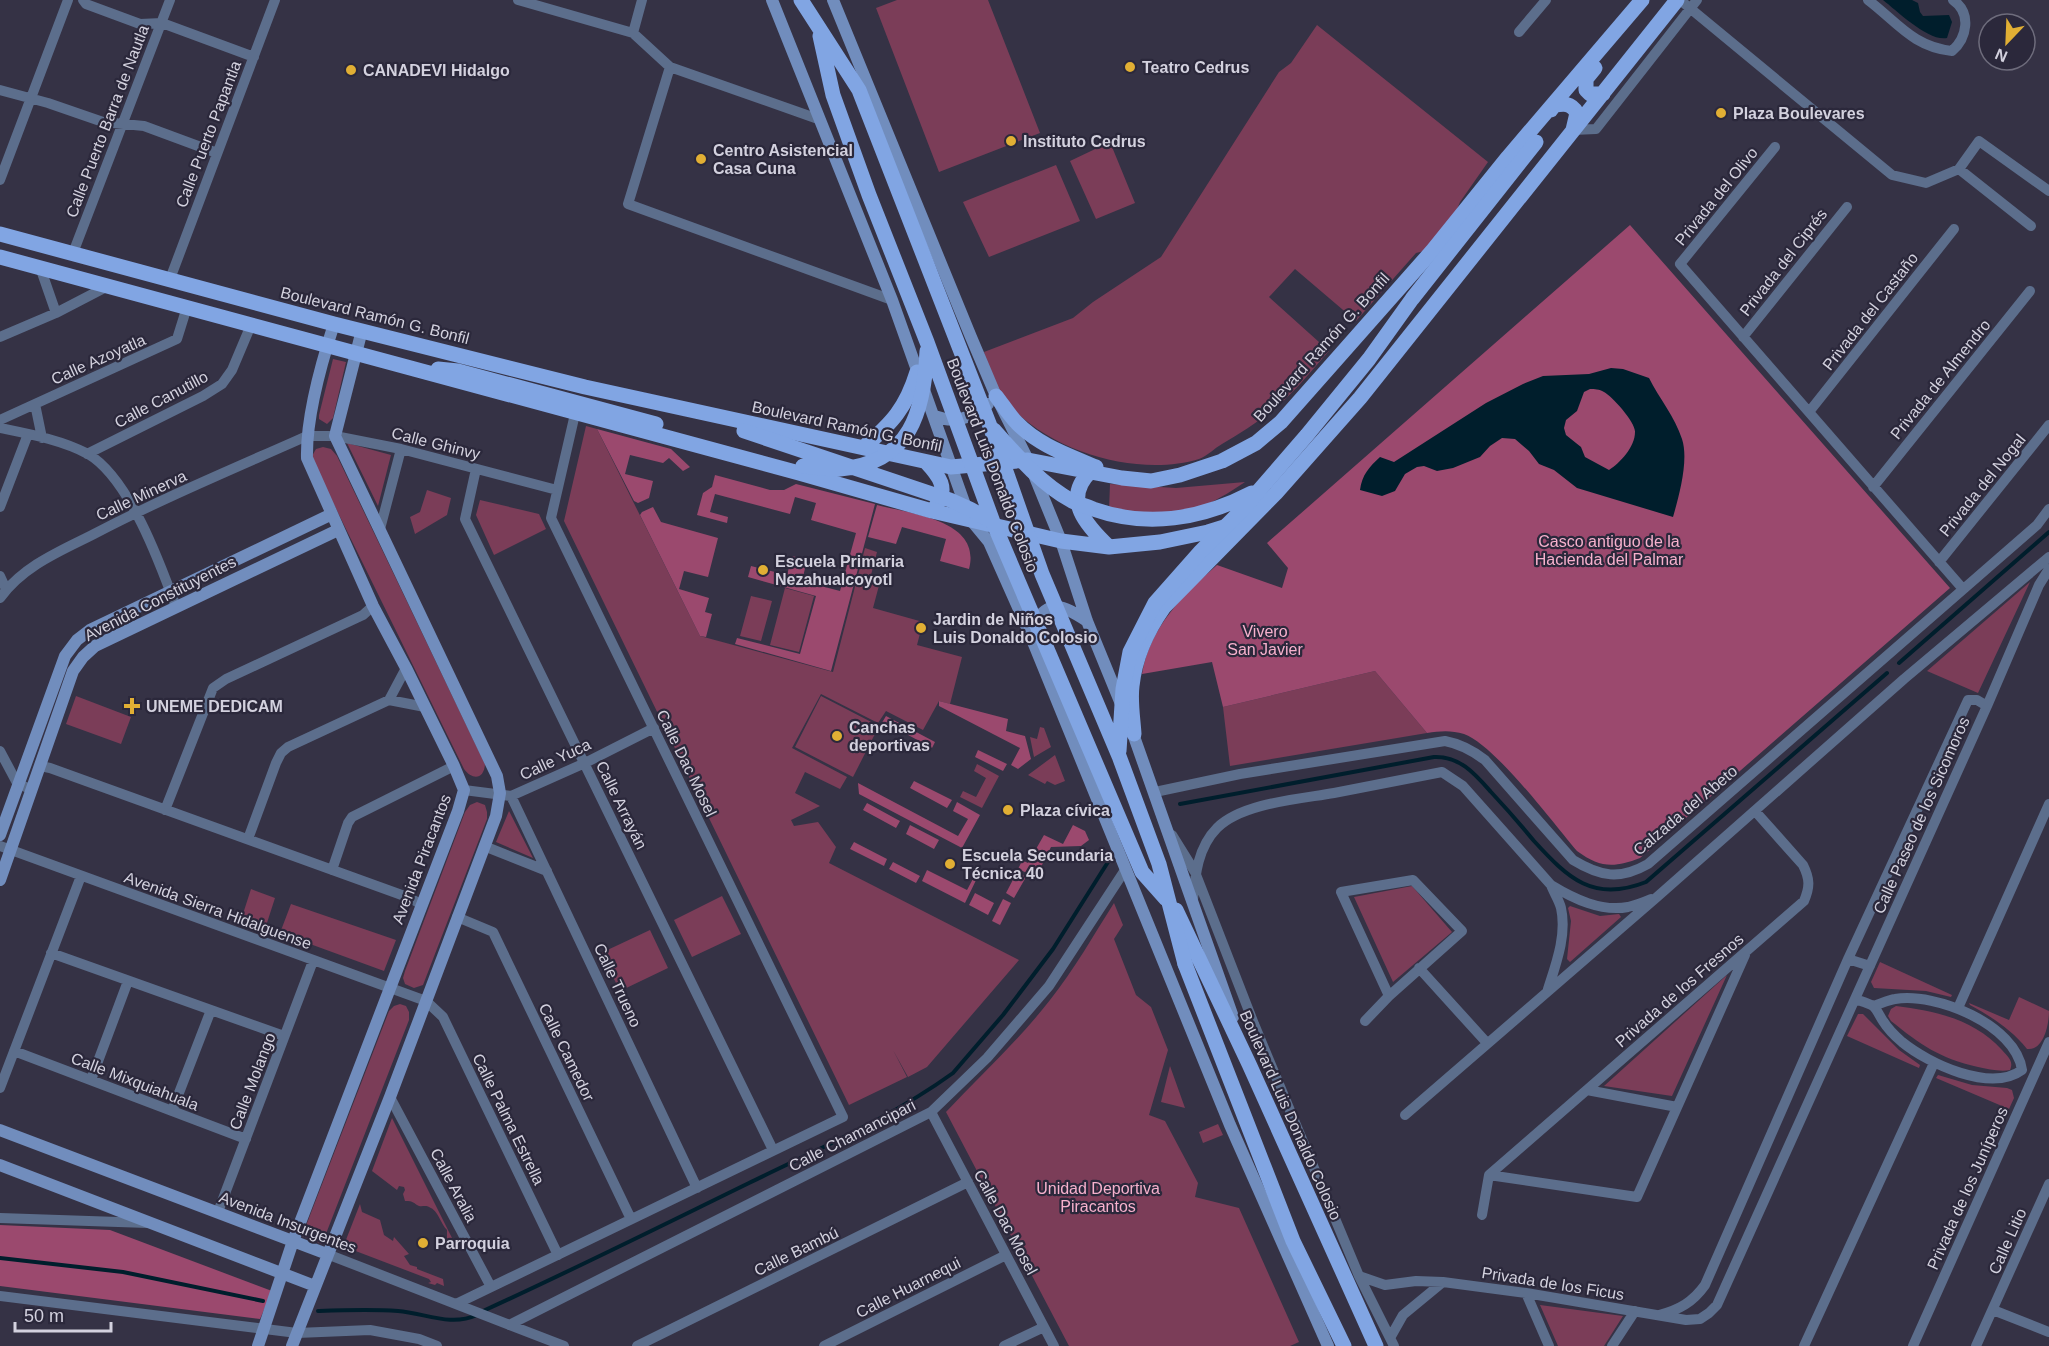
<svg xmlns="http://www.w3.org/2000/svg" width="2049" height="1346" viewBox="0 0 2049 1346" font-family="Helvetica,sans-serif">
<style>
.green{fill:#7b3d58}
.forest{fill:#9b496e}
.water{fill:#001e2c;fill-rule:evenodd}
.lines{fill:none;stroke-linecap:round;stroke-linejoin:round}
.stream{stroke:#001e2c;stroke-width:4}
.street{stroke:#5c6e8c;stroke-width:10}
.secondary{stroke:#718dbd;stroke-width:12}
.primary{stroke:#81a5e3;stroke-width:15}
.primary-bridge{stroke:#81a5e3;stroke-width:15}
.poi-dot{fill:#e1af34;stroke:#2b283b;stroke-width:2}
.labels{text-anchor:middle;stroke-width:4.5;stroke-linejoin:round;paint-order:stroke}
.poi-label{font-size:16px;font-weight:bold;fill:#d3d1de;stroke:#2b283b;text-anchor:start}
.street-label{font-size:16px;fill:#d3d1de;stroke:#2b283b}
.park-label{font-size:16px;fill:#f7b1cd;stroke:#2b283b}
</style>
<rect width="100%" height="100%" fill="#353245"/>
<path class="green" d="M 897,0 L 988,0 L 1040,133 L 939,172 L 876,8 Z
M 1317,25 L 1488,162 L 1460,202 L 1451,224 L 1432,249 L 1416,253 L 1356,321 L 1295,269 L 1269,297 L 1329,351 C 1313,369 1297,389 1279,405 C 1261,420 1242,432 1222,444 C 1215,448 1207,456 1199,459 C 1131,480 1024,445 991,379 C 987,372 986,361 984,352 L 1073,318 L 1093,302 L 1161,257 L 1279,72 L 1291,63 Z
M 1110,142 L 1135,203 L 1096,219 L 1070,161 Z
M 1056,165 L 1080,221 L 989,257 L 963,202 Z
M 333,359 L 346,362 L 333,418 L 327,424 L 319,419 L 319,415 Z
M 586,426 L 597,429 L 700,636 L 833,672 L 865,548 L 877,552 L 871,575 L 881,578 L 873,608 L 923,622 L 917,645 L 962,657 L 950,704 L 939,701 L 923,730 L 886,711 L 878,723 L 821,694 L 792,748 L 847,777 L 840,789 L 805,772 L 795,793 L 820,806 L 791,820 L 794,826 L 818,822 L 836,847 L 829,863 L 1019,960 L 927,1067 L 908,1077 L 893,1050 L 907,1077 L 849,1105 L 564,521 Z
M 347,443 L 391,455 L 378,506 Z
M 323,447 L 331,449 L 337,456 L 485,764 C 484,780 472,780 464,769 L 315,466 L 312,456 L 316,449 Z
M 1245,482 C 1220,499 1191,516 1160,516 C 1143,517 1125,512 1109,510 L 1110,484 L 1176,488 Z
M 427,490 L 451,498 L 447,515 L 415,534 L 410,517 L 420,512 Z
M 480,500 L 539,514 L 546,529 L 494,555 L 476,515 Z
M 2030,582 L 1978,693 L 1927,671 Z
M 785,588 L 814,596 L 799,652 L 770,645 Z
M 751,596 L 772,601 L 761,641 L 740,636 Z
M 1375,671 L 1427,733 L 1230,766 L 1223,707 Z
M 76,696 L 131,717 L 121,744 L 66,724 Z
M 821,696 L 879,726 L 853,777 L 795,747 Z
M 1040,727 L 1044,728 L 1051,747 L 1034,757 L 1030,737 L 1037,739 Z
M 1055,755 L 1065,781 L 1055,785 L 1047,781 L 1045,784 L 1028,775 Z
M 977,764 L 999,776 L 982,808 L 960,797 L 963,791 L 976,797 L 986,778 L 974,771 Z
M 477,802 L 485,805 L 487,812 L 487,819 L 423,985 L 414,988 L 405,984 L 403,978 L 405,971 L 465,812 L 470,805 Z
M 509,811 L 533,858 L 496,842 Z
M 1412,886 L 1452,932 L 1393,982 L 1354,897 Z
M 251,889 L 275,898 L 265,929 L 241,920 Z
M 722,896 L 741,934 L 692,957 L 674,920 Z
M 1114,903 L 1123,925 L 1114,939 L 1136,995 L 1151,1007 L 1168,1050 L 1149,1115 L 1165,1121 L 1198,1183 L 1195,1197 L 1239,1208 L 1299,1342 L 1290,1346 L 1069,1346 L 946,1112 C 981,1075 1019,1040 1050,1000 C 1074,970 1093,936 1114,903 Z
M 291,904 L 396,940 L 384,971 L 280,933 Z
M 1570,906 L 1600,916 L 1619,914 L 1621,917 L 1570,962 L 1567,959 L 1571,921 L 1568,908 Z
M 650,930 L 668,968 L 620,991 L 601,953 Z
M 1880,962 L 1952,995 L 1951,997 L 1926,991 L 1874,988 L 1871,982 Z
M 1727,975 L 1672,1096 L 1604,1086 Z
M 2019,997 L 2049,1011 C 2049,1024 2044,1051 2027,1049 C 2012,1030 1992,1017 1970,1005 L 1969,1003 L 2009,1020 Z
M 400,1004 L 406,1006 L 409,1012 L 409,1020 L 322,1244 L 302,1236 L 389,1011 L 394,1006 Z
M 1896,1006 C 1935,1011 1974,1019 2002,1050 C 2008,1057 2014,1061 2010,1070 C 2000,1072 1988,1069 1978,1067 C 1939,1058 1921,1045 1891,1021 L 1888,1016 L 1891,1009 Z
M 1858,1014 L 1863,1014 L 1899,1050 L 1920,1065 L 1919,1068 L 1847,1036 Z
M 1170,1066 L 1185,1108 L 1161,1102 Z
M 1938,1075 L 1972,1085 L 2007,1088 L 2012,1090 L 2014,1098 L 2009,1109 L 1936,1078 Z
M 392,1118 L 452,1238 L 454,1244 L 450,1246 L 447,1245 L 447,1230 C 440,1223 439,1211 429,1207 C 426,1205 422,1207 419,1206 C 413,1203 414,1201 405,1201 L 403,1194 L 405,1190 L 404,1187 L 399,1186 L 397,1190 L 372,1171 Z
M 1218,1124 L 1223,1135 L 1203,1143 L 1199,1132 Z
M 360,1204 L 362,1212 L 380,1220 L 384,1235 L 393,1241 L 394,1237 L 409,1254 L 404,1256 L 410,1265 L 417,1267 L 417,1269 L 443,1279 L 444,1286 L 437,1283 L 435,1285 L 428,1283 L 431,1282 L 429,1279 L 353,1250 L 349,1253 L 342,1250 Z
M 1540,1305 L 1623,1316 L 1604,1346 L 1558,1346 Z"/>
<path class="forest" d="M 1630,225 L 1950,588 L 1640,858 C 1614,868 1600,868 1577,851 C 1553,823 1495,745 1464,734 C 1451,730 1440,731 1427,733 L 1375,671 L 1223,707 L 1212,662 L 1142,674 C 1150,627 1183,595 1217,565 L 1282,588 L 1288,568 L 1267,543 Z
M 597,429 L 671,449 L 690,467 L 683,471 L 669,458 L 663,463 L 630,455 L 625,474 L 653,481 L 649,498 L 638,503 L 634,501 Z
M 715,475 L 770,490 L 784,490 L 796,484 L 875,504 L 831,671 L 735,644 L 737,638 L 800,654 L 816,596 L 748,577 L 751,566 L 787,575 L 792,556 L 807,560 L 802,581 L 840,591 L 856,533 L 811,520 L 816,503 L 795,497 L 790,514 L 715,494 L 710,512 L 728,517 L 727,523 L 697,515 L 703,493 L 712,487 Z
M 877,505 C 911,514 982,520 969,569 L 940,561 L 946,539 L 902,527 L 896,544 L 868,537 Z
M 653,507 L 661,522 L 718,538 L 708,577 L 684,571 L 679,589 L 709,598 L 705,612 L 712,614 L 706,637 L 700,636 L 640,515 L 642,512 Z
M 939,701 L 1008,719 L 1006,731 L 1025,736 L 1031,759 L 1018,769 L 1011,765 L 1020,748 L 939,706 Z
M 886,716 L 935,742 L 932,748 L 888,724 L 885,729 L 880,726 Z
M 978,750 L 1007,764 L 1003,771 L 975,757 Z
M 914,781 L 952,800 L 947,808 L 910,788 Z
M 858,783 L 958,836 L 968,819 L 953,811 L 957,802 L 980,815 L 962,848 L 859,794 Z
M 867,803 L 900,821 L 896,828 L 863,810 Z
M 910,825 L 939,840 L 934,849 L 906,834 Z
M 1073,825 L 1085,831 L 1089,840 L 1081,846 L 1051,847 L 1039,871 L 1034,868 L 1029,869 L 1027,873 L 1018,869 L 1021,863 L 1011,858 L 1013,856 L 1028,863 L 1044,835 L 1063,844 Z
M 854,842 L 887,859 L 884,866 L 850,849 Z
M 893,862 L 920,876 L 916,883 L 889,869 Z
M 927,870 L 967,890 L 975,875 L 978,876 L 965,903 L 922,881 Z
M 1017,872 L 1026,877 L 1014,898 L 1006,893 Z
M 975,893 L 994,903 L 988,915 L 969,905 Z
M 1003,899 L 1011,903 L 1000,925 L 992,921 Z
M 0,1225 L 110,1230 L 272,1291 L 260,1319 L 0,1286 Z"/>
<path class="water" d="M 1883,0 L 1912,0 L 1918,3 L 1920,12 L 1923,16 L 1949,15 L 1952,22 L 1947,38 C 1929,42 1897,11 1883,0 Z
M 1611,368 L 1623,369 L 1649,378 C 1659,398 1675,417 1682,439 C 1689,460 1679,496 1673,517 L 1577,488 L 1554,470 L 1539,464 L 1529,451 L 1515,439 L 1502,438 L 1490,446 L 1480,457 L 1453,468 L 1437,471 L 1424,466 L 1417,467 L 1405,474 L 1395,491 L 1382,496 L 1360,490 C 1362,475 1369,467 1380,457 L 1394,462 L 1486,403 L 1523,384 L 1543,376 L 1589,374 ZM 1590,389 C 1595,389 1599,389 1604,392 C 1612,396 1636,423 1635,432 C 1635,447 1620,463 1609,470 L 1585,457 L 1581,447 L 1566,435 L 1564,428 L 1566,420 L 1577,411 L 1584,392 Z"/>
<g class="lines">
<path class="stream" d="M 1899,663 L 2049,532
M 1180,804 L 1434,757 C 1460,756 1475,774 1491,792 C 1506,808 1520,824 1534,841 C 1568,878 1593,903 1646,882 L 1887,673
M 0,1258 L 123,1272 L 263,1301
M 318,1311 C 345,1310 371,1309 398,1311 C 425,1313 450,1327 477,1315
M 483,1311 C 573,1270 661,1226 749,1183 C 818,1149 891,1118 953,1073 L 1003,1015 L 1053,949 L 1108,862"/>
<path class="street" d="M 83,0 L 86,4 L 140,24 L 162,23 L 254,57
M 518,0 L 633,33 L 670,67 L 818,119
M 1680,0 L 1892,175 L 1926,183 L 1959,169 L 1979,141 L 2049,191
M 1868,0 C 1897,22 1913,47 1952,51 C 1967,38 1972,13 1953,0
M 1519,32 L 1546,0
M 633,33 L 642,0
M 670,67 L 628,204 L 892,300
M 0,90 L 48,103 L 103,122 L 144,126 L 217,153
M 1573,130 L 1596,129 L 1697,0
M 1775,147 L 1680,264 L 1963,589
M 1959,169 L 2031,226
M 0,180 L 68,0
M 73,253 L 170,0
M 40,267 L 56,313
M 170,279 L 275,0
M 0,337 L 56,313 L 108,286
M 1743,337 L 1847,207
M 35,404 L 42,438
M 1809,412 L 1954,229
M 0,420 L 177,339 L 187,307
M 0,428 C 29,434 62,440 88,454 C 129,478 160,563 176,607
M 87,454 L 203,396 L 222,384 L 232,370 L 251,325
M 476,469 L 465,519 L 773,1150
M 1873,487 L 2030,291
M 0,507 L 28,434
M 380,529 L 401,449
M 1939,562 L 2049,425
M 0,576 L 6,589
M 0,598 C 23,566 60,551 94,534 C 163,498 235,468 307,436 L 335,436 L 401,449 L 557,490
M 389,700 L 406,668
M 1987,706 L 2039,585 L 2049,569
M 0,751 L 17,783 L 32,790
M 40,766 L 50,768 L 410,898 L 422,905
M 464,790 L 511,796 L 585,763 L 654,728
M 1155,792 L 1240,774 L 1445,741 C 1461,744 1472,750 1485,760 L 1573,860 C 1601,877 1620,880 1648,864 L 2037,525 L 2049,509
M 511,796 L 697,1188
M 165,810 L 213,688 L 226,679 L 363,615 L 373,606
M 1172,835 L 1195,872 L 1254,1024 L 1359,1276 L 1394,1346
M 248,839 L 276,763 L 281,753 L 288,747 L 389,700 L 425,707
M 0,846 L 426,1001 L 443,1017 L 558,1255
M 484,846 L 547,871
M 332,870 L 348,823 L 352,817 L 454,766
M 1193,900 C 1195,875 1198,847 1217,828 C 1242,803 1300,799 1334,793 C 1370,786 1406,779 1442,772 L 1463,786 L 1551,885 C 1574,899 1601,912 1628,907 C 1636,905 1644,902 1651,899
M 457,917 L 493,932 L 631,1219
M 51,953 L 284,1036
M 1848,959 L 1870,966
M 1419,968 L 1487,1043
M 1548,989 C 1556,964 1567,935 1561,908 C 1559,900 1554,893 1551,885
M 1855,999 C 1860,1001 1868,1003 1873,1006 C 1877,1009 1880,1017 1883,1021 C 1888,1029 1895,1036 1902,1042 C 1929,1064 1991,1093 2022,1070
M 1873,1006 C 1880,1004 1888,1000 1895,999 C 1936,992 2016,1025 2022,1070
M 1958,1008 L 2049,804
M 1365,1021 L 1389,996 L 1462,931 L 1413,880 L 1341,892 L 1389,996
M 14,1051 L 246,1139
M 91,1080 L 128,981
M 0,1088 L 81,876
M 1587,1090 L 1677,1107
M 390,1097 L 491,1287
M 172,1111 L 211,1010
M 931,1112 L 1054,1346
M 1405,1115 L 1657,897 L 1904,679 L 2049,557
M 1489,1175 L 1804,901 C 1810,887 1810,879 1803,865 L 1755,811
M 1489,1175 L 1637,1197 L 1745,955
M 218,1212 L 313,961
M 1482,1215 L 1489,1175
M 0,1218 L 148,1223
M 327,1254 L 564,1346
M 1359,1276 L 1385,1285 L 1416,1281 L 1443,1282 L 1526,1293 L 1686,1320 L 1700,1319 L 1709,1313 L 1717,1305 L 1987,706 L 1977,700 L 1968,700 L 1848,959 L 1705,1285 C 1693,1302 1679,1310 1659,1315
M 1526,1293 L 1549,1346
M 0,1296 L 297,1333 L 370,1330 L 419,1339 L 437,1346
M 456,1304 L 843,1117 L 551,518 L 575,414
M 1993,1310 L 2049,1332
M 509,1325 L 931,1112 L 987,1058 L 1049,986 L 1125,870
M 1390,1338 L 1403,1315 L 1443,1282
M 637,1346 L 968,1182
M 824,1346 L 1006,1255
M 1004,1346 L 1044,1327
M 1612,1346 L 1635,1311
M 1804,1346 L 1934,1063
M 1913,1346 L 2049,1042
M 1976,1346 L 2049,1184"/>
<path class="secondary" d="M 772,0 L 892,300 L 970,519 L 989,542 L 1029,632 L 1230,1125 L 1328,1346
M 833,0 L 971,337 L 996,396 L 1028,460 L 1061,541 L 1087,621 L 1121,704
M 934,416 C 956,424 971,418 988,404
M 1032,626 C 1049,598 1063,605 1087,621
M 1131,728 L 1233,1017
M 0,835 L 65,656 L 77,640 L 90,630 L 332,514
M 0,880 L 73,671 L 83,657 L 95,646 L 338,530
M 0,1130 L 327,1254
M 0,1165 L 315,1286
M 258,1346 L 293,1241 L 458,811 L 464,790 L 454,766 L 406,668 L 373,606 L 307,458 C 306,417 321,364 334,324
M 292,1346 L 390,1097 L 496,816 L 500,793 L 497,776 L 335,436 L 362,330"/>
<path class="primary" d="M 1595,68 L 1586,79 L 1586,90 L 1590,94 L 1603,94
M 1551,110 L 1553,106 C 1564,103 1571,103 1577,113 L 1573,130
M 0,234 L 334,324 L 585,387 L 951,467 L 1028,460 L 1122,478 L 1151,481 L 1180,475 L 1222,461 L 1256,443 L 1281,422 L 1433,250 L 1508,157 L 1642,0
M 0,257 L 799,473 L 932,511 L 1061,541 L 1109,547 L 1160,542 L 1208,532 L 1250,519
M 438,369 L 458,371 L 656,424
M 996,396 C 1003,405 1009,415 1017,423 C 1038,445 1068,455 1096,467
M 864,447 C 892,423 906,408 917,372
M 926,462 C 939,476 949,488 936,506
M 1090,472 C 1062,499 1087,526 1109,547
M 1134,734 C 1133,718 1130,701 1132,686 C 1135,657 1147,631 1164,607 L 1276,493 L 1360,398 L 1677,0
M 1176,910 L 1249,1064 L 1376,1346
M 1185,964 L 1293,1241 L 1344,1346"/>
<path class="primary-bridge" d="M 801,0 L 859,90 L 990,426 L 1042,574 L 1119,756 L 1159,864 L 1185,964
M 820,36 L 833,95 L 869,195 L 927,342 L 993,522 L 1142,872 L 1166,899
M 994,430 C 1017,456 1041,484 1072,501 C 1078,504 1086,506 1093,509 C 1147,528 1202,519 1252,493
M 744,431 L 950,500 L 970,509 L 993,522
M 803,466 C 815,467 828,470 840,469 C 911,463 924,411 927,351
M 1119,751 L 1123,689 L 1130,652 L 1155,603 L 1201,551 L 1242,510 L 1307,435 L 1369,359 L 1412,299 L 1536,142"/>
</g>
<g class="poi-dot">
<circle cx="1130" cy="67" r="6"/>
<circle cx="351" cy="70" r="6"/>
<circle cx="1721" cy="113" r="6"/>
<circle cx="1011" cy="141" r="6"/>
<circle cx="701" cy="159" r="6"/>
<circle cx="763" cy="570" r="6"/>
<circle cx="921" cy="628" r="6"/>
<path d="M129 697h6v6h6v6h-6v6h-6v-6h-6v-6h6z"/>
<circle cx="837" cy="736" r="6"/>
<circle cx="1008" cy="810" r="6"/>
<circle cx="950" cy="864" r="6"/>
<circle cx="423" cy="1243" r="6"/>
</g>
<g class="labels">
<g class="poi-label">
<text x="1142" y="73">Teatro Cedrus</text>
<text x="363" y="76">CANADEVI Hidalgo</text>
<text x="1733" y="119">Plaza Boulevares</text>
<text x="1023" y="147">Instituto Cedrus</text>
<text x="713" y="156">Centro Asistencial<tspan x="713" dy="18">Casa Cuna</tspan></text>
<text x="775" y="567">Escuela Primaria<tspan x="775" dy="18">Nezahualcoyotl</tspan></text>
<text x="933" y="625">Jardin de Niños<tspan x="933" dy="18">Luis Donaldo Colosio</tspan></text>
<text x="146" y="712">UNEME DEDICAM</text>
<text x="849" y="733">Canchas<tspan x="849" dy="18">deportivas</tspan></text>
<text x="1020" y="816">Plaza cívica</text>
<text x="962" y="861">Escuela Secundaria<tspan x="962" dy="18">Técnica 40</tspan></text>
<text x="435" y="1249">Parroquia</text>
</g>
<g class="street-label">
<text transform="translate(107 121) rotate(-69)" y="6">Calle Puerto Barra de Nautla</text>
<text transform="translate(208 134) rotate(-69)" y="6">Calle Puerto Papantla</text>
<text transform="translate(1716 196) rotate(-51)" y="6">Privada del Olivo</text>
<text transform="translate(1783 262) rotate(-52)" y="6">Privada del Ciprés</text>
<text transform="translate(1870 311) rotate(-52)" y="6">Privada del Castaño</text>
<text transform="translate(375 315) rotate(14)" y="6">Boulevard Ramón G. Bonfil</text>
<text transform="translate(1321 347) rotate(-48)" y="6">Boulevard Ramón G. Bonfil</text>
<text transform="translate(98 359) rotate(-24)" y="6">Calle Azoyatla</text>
<text transform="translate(1940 379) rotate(-51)" y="6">Privada de Almendro</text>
<text transform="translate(161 399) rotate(-28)" y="6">Calle Canutillo</text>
<text transform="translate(847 426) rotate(12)" y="6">Boulevard Ramón G. Bonfil</text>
<text transform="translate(436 443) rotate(14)" y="6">Calle Ghinvy</text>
<text transform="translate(993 465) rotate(69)" y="6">Boulevard Luis Donaldo Colosio</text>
<text transform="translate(1982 485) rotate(-51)" y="6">Privada del Nogal</text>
<text transform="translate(141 495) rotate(-25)" y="6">Calle Minerva</text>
<text transform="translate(160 598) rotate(-27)" y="6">Avenida Constituyentes</text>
<text transform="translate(555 759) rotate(-25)" y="6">Calle Yuca</text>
<text transform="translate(687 763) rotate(64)" y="6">Calle Dac Mosel</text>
<text transform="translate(622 805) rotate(64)" y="6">Calle Arrayán</text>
<text transform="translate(1685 810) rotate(-40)" y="6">Calzada del Abeto</text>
<text transform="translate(1921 815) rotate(-66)" y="6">Calle Paseo de los Sicomoros</text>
<text transform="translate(421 859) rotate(-69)" y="6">Avenida Piracantos</text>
<text transform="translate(218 910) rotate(20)" y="6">Avenida Sierra Hidalguense</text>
<text transform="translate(618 985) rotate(65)" y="6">Calle Trueno</text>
<text transform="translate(1679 990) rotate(-41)" y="6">Privada de los Fresnos</text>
<text transform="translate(567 1052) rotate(64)" y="6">Calle Camedor</text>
<text transform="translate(135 1081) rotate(21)" y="6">Calle Mixquiahuala</text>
<text transform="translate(252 1081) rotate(-69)" y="6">Calle Molango</text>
<text transform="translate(1291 1115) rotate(66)" y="6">Boulevard Luis Donaldo Colosio</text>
<text transform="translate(509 1119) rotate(64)" y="6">Calle Palma Estrella</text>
<text transform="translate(852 1135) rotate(-27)" y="6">Calle Chamancipari</text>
<text transform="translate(454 1185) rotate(62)" y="6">Calle Aralia</text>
<text transform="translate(1967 1188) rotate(-66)" y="6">Privada de los Juníperos</text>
<text transform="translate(288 1222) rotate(21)" y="6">Avenida Insurgentes</text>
<text transform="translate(1006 1222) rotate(62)" y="6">Calle Dac Mosel</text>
<text transform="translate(2007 1241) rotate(-66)" y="6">Calle Litio</text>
<text transform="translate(796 1251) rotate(-26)" y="6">Calle Bambú</text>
<text transform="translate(1553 1283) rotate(9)" y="6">Privada de los Ficus</text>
<text transform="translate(908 1287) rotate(-27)" y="6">Calle Huarnequi</text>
</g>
<g class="park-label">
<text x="1609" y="547">Casco antiguo de la<tspan x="1609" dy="18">Hacienda del Palmar</tspan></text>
<text x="1265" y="637">Vivero<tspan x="1265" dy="18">San Javier</tspan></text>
<text x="1098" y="1194">Unidad Deportiva<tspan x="1098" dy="18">Piracantos</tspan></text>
</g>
</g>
<g transform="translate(2007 42) rotate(203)"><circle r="28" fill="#2b283b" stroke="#6e6c7c" stroke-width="1.5"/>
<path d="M0-4.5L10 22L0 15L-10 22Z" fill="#e1af34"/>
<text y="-9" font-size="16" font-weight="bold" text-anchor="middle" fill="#d3d1de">N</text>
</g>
<path d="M15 1322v9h96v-9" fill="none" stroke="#d3d1de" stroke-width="3"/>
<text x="24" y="1322" font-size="18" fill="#d3d1de" stroke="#2b283b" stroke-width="4.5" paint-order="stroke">50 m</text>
</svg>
